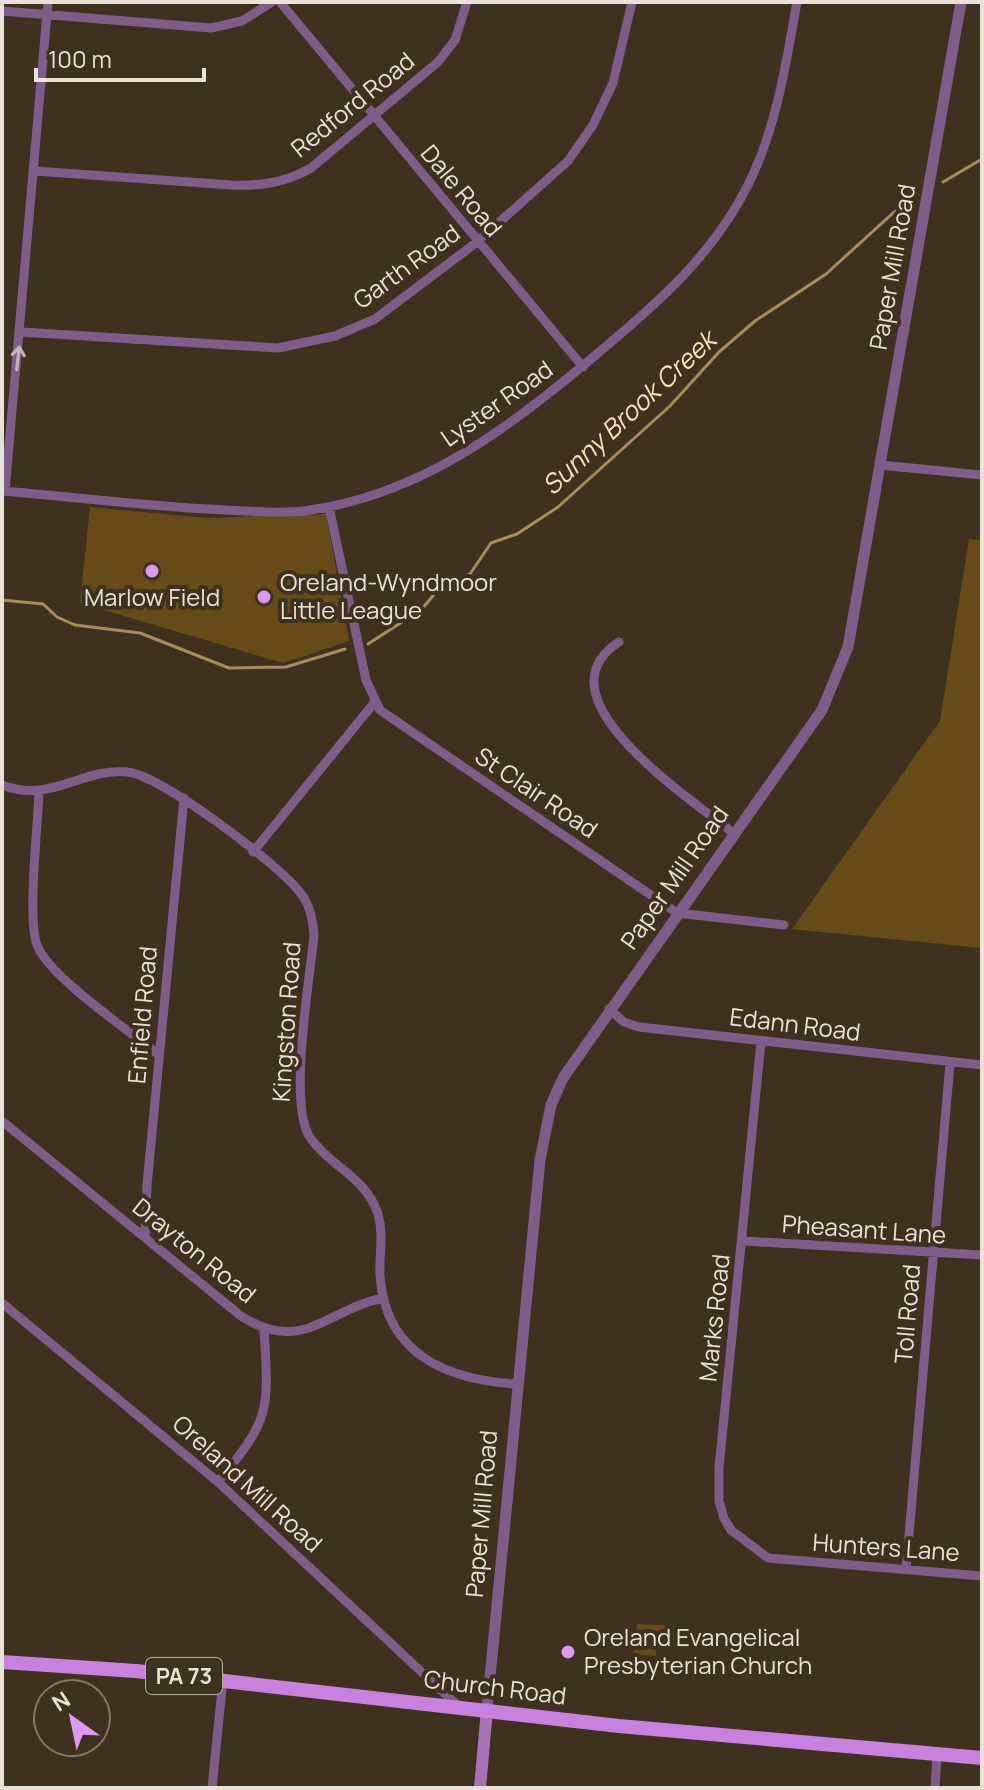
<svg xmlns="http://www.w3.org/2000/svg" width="984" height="1790" viewBox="0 0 984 1790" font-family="Manrope,sans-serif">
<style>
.green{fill:#674b19}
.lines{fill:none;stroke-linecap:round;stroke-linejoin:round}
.stream{stroke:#a88d5c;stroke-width:3}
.minor{stroke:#7f5d8a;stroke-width:9}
.tertiary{stroke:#7f5d8a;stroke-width:11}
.secondary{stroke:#a872b9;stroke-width:12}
.primary{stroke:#c881de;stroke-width:14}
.oneway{stroke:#c4b3bb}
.poi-dot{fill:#de98f3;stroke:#3e321f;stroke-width:3}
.labels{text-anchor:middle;stroke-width:8;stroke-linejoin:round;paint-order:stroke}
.shield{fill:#3e321f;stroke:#b6ad9f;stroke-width:2}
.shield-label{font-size:22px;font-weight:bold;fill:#e9e2d6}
.street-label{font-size:24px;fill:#e9e2d6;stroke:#3e321f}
.poi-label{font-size:24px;fill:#e9e2d6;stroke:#3e321f;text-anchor:start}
.water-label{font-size:26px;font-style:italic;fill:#f9e0b8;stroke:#3e321f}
</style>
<rect width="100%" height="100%" fill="#3e321f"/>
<path class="green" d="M 90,507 L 206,518 L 326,514 L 349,641 L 283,663 L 80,603 Z
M 969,539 L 982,541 L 982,948 L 792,929 L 940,721 Z
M 637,1624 L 676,1626 L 675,1641 L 657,1640 L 656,1656 L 634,1654 Z"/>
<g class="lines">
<path class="stream" d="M 943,182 L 982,159
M 2,600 L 43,604 L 57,617 L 75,625 L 140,633 L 229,668 L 286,667 L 345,649
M 368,644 L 422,609 L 441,586 L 470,574 L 491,543 L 517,534 L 558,507 L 670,406 L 719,352 L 755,321 L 826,274 L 893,213 L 914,200"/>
<path class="minor" d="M 280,2 L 583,367
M 2,11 L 211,28 L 242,21 L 272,2
M 35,171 L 231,185 C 261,186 285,183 311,168 L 438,62 L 455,40 L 467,2
M 21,332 L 278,348 L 335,336 L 375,319 L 477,242 L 568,161 L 593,125 L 613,83 L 632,2
M 880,465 L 982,475
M 2,491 C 76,497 151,507 225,510 C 251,511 278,514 304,511 C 420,496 511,427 598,353 C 658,303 714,254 749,183 C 777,126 786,63 797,2
M 5,491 L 48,2
M 329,507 L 366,680 L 380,710 L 677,913 L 784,925
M 619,642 C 533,697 693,800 733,833
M 2,785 C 51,804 80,768 127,772 C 161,775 275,862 298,890 C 309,902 313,919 314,935 C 310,980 287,1106 311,1139 C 332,1168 366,1177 378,1214 C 384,1234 379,1255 380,1275 C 385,1354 447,1380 516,1384
M 39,792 C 38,825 27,918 37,945 C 49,977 130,1031 159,1055
M 253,852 L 374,703
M 609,1009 L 624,1022 L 639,1027 L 982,1065
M 761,1041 L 719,1468 L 719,1501 L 724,1518 L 731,1530 L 768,1558 L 982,1576
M 2,1121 L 241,1316 C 302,1355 326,1310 383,1298
M 145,1237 L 147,1185 L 184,798
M 744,1241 L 982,1255
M 2,1303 L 218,1482 L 457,1705
M 218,1482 C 271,1418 269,1411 264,1329
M 906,1569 L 950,1063
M 212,1788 L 223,1679
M 935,1788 L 937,1754"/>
<path class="tertiary" d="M 487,1709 L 540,1160 L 551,1105 L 563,1078 L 822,710 L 848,647 L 961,2"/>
<path class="secondary" d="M 480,1788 L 487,1709"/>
<path class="primary" d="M 2,1662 L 136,1671 L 619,1726 L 982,1758"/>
</g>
<defs><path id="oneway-shaft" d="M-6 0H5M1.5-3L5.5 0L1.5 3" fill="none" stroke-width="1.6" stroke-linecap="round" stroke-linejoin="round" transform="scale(2)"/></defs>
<use class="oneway" href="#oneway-shaft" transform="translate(18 358) rotate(-84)"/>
<g class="poi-dot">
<circle cx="152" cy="571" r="8"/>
<circle cx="264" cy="597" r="8"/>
<circle cx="568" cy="1652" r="8"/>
</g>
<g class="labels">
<rect class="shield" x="146" y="1658" width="76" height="36" rx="6"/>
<g class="shield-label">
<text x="184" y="1684">PA 73</text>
</g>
<g class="street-label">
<text transform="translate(353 105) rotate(-39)" y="8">Redford Road</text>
<text transform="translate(461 191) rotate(50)" y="8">Dale Road</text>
<text transform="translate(407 267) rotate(-36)" y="8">Garth Road</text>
<text transform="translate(893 267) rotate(-80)" y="8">Paper Mill Road</text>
<text transform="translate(497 404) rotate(-35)" y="8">Lyster Road</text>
<text transform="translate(536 793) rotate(34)" y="8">St Clair Road</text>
<text transform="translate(675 878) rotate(-55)" y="8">Paper Mill Road</text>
<text transform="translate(143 1015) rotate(-85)" y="8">Enfield Road</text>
<text transform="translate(287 1022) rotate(-86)" y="8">Kingston Road</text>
<text transform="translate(795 1025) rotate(7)" y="8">Edann Road</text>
<text transform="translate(864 1230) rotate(4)" y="8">Pheasant Lane</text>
<text transform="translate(194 1251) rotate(39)" y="8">Drayton Road</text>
<text transform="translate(908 1314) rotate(-85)" y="8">Toll Road</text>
<text transform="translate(715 1318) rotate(-84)" y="8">Marks Road</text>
<text transform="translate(247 1484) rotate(42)" y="8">Oreland Mill Road</text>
<text transform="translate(482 1514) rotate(-85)" y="8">Paper Mill Road</text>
<text transform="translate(886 1548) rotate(4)" y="8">Hunters Lane</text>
<text transform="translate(495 1688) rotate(7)" y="8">Church Road</text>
</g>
<g class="poi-label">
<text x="280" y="591">Oreland-Wyndmoor<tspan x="280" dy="28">Little League</tspan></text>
<text x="152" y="606" text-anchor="middle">Marlow Field</text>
<text x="584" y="1646">Oreland Evangelical<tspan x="584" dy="28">Presbyterian Church</tspan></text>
</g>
<g class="water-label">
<text transform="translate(629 413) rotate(-43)" y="9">Sunny Brook Creek</text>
</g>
</g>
<rect width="984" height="1790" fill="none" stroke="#e9e2d6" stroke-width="8"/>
<g transform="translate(72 1718) rotate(327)"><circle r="38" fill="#3e321f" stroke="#827868" stroke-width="2"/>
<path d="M0-6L14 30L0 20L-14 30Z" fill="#de98f3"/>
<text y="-12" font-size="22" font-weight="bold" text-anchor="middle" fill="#e9e2d6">N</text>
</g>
<path d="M36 68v12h168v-12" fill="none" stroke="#e9e2d6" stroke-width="4"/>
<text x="48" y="68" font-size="24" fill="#e9e2d6" stroke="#3e321f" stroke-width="6" paint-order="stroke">100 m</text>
</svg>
